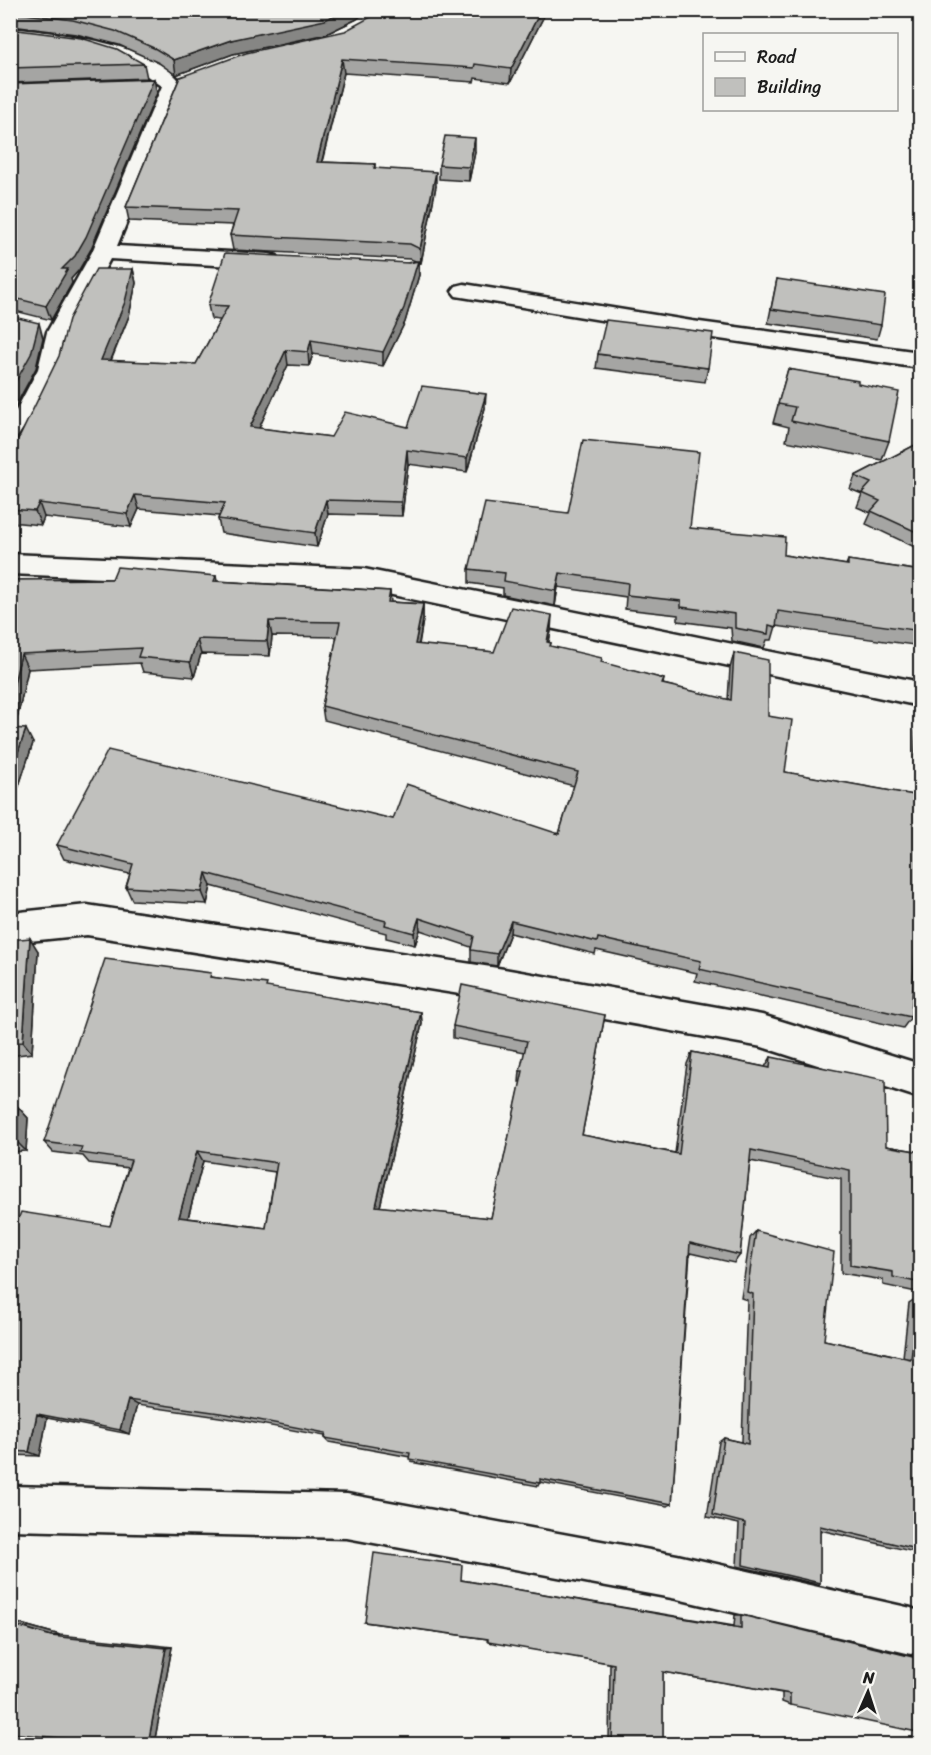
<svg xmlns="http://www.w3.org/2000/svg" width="931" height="1755" viewBox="0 0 931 1755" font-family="Sriracha,sans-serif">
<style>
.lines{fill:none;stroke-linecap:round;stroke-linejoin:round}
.minor-casing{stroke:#1c1c1c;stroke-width:5}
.minor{fill:#f6f6f2;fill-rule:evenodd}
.wall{fill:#a5a5a3;stroke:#1c1c1c;stroke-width:1.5;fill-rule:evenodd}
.shaded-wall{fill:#868684;stroke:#1c1c1c;stroke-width:1.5}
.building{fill:#c0c0bd;stroke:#1c1c1c;stroke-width:1.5;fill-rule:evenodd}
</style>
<rect width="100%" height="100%" fill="#f6f6f2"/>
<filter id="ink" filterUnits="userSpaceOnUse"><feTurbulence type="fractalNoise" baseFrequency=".0167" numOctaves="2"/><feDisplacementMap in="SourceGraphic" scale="12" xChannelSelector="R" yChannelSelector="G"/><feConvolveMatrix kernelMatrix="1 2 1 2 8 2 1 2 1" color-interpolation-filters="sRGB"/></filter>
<g filter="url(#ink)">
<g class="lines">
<defs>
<path id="minor" d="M 10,28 C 58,33 154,43 183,85 L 117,246 L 269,254 L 277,256 L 280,261 L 277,266 L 269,268 L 110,259 L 71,332 L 62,369 L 23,449 L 19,455 L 10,458 L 10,422 L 38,369 L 47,332 L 92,252 L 162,86 C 117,52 65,46 10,40 Z
M 464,284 L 692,321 L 920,352 L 920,368 L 692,335 L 456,296 L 452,291 L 456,286 Z
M 10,554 L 364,569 L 920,682 L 920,706 L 364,589 L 10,574 Z
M 87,905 L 504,969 L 762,1015 L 920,1064 L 920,1098 L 762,1047 L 504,1001 L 87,935 L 10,943 L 10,913 Z
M 10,1486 L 347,1494 L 677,1555 L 911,1608 L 920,1612 L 920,1650 L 911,1654 L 677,1599 L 347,1538 L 10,1530 Z"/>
</defs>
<use href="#minor" class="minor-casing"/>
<use href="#minor" class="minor"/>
</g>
<path class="wall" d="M 10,10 L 357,19 L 326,34 L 233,54 L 176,75 L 159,63 L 119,45 L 76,34 L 11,26 Z
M 547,10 L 510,83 L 475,78 L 474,82 L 344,73 L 322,162 L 375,164 L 375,168 L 436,186 L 421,263 L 418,262 L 419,275 L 405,322 L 383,366 L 313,354 L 309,366 L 288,365 L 259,428 L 331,437 L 408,427 L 485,408 L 467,472 L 408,464 L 402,516 L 328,514 L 317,547 L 221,533 L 218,519 L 219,516 L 139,509 L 131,527 L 44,517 L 41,525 L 10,522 L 10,444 L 14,443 L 133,269 L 136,283 L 129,316 L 111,361 L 196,364 L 220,320 L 211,319 L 208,305 L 416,261 L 410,259 L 233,250 L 230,235 L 233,225 L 129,221 L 126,207 L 180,77 Z
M 10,29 L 144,64 L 147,78 L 10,83 Z
M 154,79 L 157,93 L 90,251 L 79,270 L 71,279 L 72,283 L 51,320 L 11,310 L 10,84 Z
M 475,152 L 469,181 L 439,179 L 439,165 Z
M 777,279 L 881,325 L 877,339 L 768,323 Z
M 598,354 L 708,368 L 705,382 L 596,368 Z
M 788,369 L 858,384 L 889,441 L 882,460 L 786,441 L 789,427 L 773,423 Z
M 921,442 L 921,550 L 866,524 L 871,513 L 857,507 L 862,494 L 850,489 L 855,476 Z
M 690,528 L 784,555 L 846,565 L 848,560 L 921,571 L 921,646 L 776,626 L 772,640 L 767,640 L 764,648 L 732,641 L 731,628 L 678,621 L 678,615 L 625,609 L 626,597 L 558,587 L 555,606 L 503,595 L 503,588 L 469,583 L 469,569 Z
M 216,576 L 217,581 L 390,591 L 391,602 L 423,604 L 423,620 L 419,645 L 494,652 L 551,631 L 549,642 L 551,643 L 550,646 L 602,663 L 664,679 L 663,684 L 728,700 L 730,668 L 734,653 L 768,716 L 785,772 L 913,795 L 916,724 L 921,715 L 921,929 L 917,928 L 911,1017 L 903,1028 L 695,981 L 697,973 L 596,950 L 595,954 L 510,933 L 497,966 L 471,962 L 471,947 L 420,930 L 415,945 L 386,938 L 386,933 L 211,886 L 207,904 L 132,900 L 126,887 L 130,874 L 64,859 L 57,845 L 393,819 L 559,834 L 574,786 L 324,720 L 322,706 L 337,637 L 272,636 L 270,656 L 201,654 L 194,677 L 143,672 L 140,663 L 28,669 L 15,728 L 33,743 L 10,813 L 10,580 L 112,579 Z
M 10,940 L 38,951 L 32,1053 L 10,1056 Z
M 212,977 L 268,988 L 421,1012 L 422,1024 L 380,1207 L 491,1218 L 521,1082 L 519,1082 L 520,1071 L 525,1052 L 453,1038 L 453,1026 L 605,1015 L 582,1135 L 675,1153 L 687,1064 L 692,1052 L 765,1067 L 771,1057 L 886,1146 L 921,1152 L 921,1293 L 883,1285 L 883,1280 L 841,1273 L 841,1179 L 750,1161 L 740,1255 L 734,1263 L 690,1253 L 672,1504 L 667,1506 L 540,1482 L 538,1486 L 411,1462 L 410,1457 L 329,1442 L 325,1438 L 325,1436 L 233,1419 L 137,1405 L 129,1434 L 47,1418 L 40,1456 L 10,1455 L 10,1222 L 110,1226 L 128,1168 L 89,1163 L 83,1156 L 53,1152 L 44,1142 ZM 203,1161 L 275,1172 L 266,1228 L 188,1218 Z
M 18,1107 L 28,1118 L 26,1151 L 10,1152 L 10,1108 Z
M 756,1231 L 824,1340 L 903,1357 L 909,1303 L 918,1297 L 921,1298 L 921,1569 L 915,1568 L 915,1552 L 820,1530 L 820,1583 L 812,1583 L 737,1566 L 739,1524 L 707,1517 L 719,1442 L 724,1438 L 742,1442 L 747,1300 L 741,1298 L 750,1238 Z
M 461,1580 L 734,1626 L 735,1615 L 741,1615 L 921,1659 L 790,1705 L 782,1702 L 782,1693 L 663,1672 L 663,1744 L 609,1744 L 610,1663 L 487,1641 L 488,1639 L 365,1622 Z
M 10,1621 L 60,1635 L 172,1647 L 154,1744 L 119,1744 Z"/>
<path class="shaded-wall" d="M 345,10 L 368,10 L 357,19 L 326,34 L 233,54 L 176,75 L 174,60 L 231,40 Z
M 541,10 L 547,10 L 510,83 L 511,69 Z
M 342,59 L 344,73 L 318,176 L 317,162 Z
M 154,79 L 157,93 L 90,251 L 79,270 L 71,279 L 72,283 L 51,320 L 46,306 L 62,269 Z
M 475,138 L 475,152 L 469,181 L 469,167 Z
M 436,172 L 436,186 L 421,263 L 420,249 Z
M 418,261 L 419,275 L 405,322 L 383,366 L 383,352 Z
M 133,269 L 136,283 L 129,316 L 105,374 L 101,360 Z
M 39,323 L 43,338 L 36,368 L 10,416 L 10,392 Z
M 311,340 L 313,354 L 309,366 L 308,352 Z
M 286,350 L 288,365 L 253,441 L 250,427 Z
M 486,394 L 485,408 L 467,472 L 467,458 Z
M 407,450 L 408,464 L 402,516 L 401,502 Z
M 135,495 L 139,509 L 131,527 L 127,514 Z
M 326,500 L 328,514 L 317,547 L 315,533 Z
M 39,503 L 44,517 L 41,525 L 35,511 Z
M 560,573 L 558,587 L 555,606 L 556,591 Z
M 423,604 L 423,620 L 416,659 L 415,644 Z
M 552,615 L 551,631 L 546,657 L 547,642 Z
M 269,621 L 272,636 L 270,656 L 267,641 Z
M 197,639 L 201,654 L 194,677 L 190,662 Z
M 21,654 L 28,669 L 12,742 L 10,740 L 10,700 Z
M 26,729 L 33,743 L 10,813 L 10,775 Z
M 206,873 L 211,886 L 207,904 L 202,892 Z
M 419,918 L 420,930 L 415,945 L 414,933 Z
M 511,921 L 510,933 L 497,966 L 497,954 Z
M 30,938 L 38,951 L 32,1053 L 23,1042 Z
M 421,1012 L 422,1024 L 378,1215 L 376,1206 Z
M 18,1107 L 28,1118 L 26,1151 L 16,1141 Z
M 197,1151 L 203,1161 L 186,1225 L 179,1217 Z
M 128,1400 L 137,1405 L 129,1434 L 120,1430 Z
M 37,1414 L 47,1418 L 40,1456 L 29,1452 Z
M 10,1621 L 60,1635 L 51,1636 L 10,1624 Z
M 172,1647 L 154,1744 L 148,1744 L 166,1648 Z"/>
<path class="building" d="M 10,10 L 345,10 L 325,20 L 231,40 L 174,60 L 156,49 L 115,31 L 73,20 L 10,12 Z
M 382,10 L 541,10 L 511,69 L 475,64 L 474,68 L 342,59 L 317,162 L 375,164 L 374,168 L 436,172 L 420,249 L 410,244 L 230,235 L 238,211 L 126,207 L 180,77 L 246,53 L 345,31 L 380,12 Z
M 10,29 L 81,38 L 117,49 L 144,64 L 10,68 Z
M 154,79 L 86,237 L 75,256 L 62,269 L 68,269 L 46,306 L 10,297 L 10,84 Z
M 445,136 L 475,138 L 469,167 L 439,165 Z
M 225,253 L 409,263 L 418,261 L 404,308 L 383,352 L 311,340 L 308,352 L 286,350 L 250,427 L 331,437 L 345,412 L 408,427 L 422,386 L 486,394 L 467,458 L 407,450 L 401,502 L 326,500 L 315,533 L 218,519 L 225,503 L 135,495 L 127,514 L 39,503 L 35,511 L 10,509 L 10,444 L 14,443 L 20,436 L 59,356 L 69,319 L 96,269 L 133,269 L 125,302 L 101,360 L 196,364 L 228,306 L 208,305 Z
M 777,279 L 885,295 L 881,325 L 771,309 Z
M 10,316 L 39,323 L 31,354 L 10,392 Z
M 606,320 L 713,333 L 708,368 L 598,354 Z
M 788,369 L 858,381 L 858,384 L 899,392 L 889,441 L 791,421 L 795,407 L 778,404 Z
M 583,440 L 699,452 L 690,528 L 785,537 L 784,555 L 848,565 L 848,560 L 921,571 L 921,631 L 778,611 L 776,627 L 769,625 L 768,634 L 735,628 L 735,614 L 681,607 L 681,601 L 627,595 L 628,583 L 560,573 L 556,591 L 504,581 L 505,573 L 469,569 L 485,503 L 568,513 Z
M 921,442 L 921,534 L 871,511 L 880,501 L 862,493 L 871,483 L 855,476 Z
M 117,567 L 216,576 L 214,581 L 390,591 L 388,602 L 423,604 L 415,644 L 494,652 L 511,607 L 552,615 L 547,642 L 551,643 L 550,646 L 602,658 L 601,662 L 664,679 L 662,684 L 731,700 L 734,653 L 768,660 L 768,716 L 792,720 L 785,772 L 920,796 L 921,772 L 921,915 L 917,914 L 911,1017 L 699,969 L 701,961 L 598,938 L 597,942 L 511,921 L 497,954 L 471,950 L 474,936 L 419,918 L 414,933 L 385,925 L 386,921 L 206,873 L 202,892 L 126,887 L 133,864 L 57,845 L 108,750 L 393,819 L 406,784 L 559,834 L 578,772 L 322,706 L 340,622 L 269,621 L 267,641 L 197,639 L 190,662 L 138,657 L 141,648 L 21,654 L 10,700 L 10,580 L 112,579 Z
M 10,728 L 26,729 L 10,775 Z
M 30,938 L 23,1042 L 10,1043 L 10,940 Z
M 105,959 L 211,973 L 210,977 L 267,984 L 266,987 L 421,1012 L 376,1206 L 491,1218 L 523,1071 L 520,1071 L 527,1041 L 453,1026 L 462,985 L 605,1015 L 582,1135 L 679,1154 L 692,1052 L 770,1068 L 771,1057 L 885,1080 L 886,1146 L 921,1152 L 921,1283 L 893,1277 L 893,1272 L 850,1265 L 850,1170 L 751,1150 L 740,1255 L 690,1243 L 672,1504 L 540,1479 L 540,1483 L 409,1459 L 410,1453 L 325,1438 L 326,1433 L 227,1414 L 128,1400 L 120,1430 L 37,1414 L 29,1452 L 10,1451 L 10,1222 L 17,1222 L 21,1212 L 110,1226 L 131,1160 L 80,1153 L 82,1147 L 44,1142 ZM 197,1151 L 277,1163 L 266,1228 L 179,1217 Z
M 18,1107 L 16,1141 L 10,1141 L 10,1108 Z
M 756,1231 L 834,1252 L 824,1340 L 911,1359 L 918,1297 L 921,1298 L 921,1550 L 820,1526 L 820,1583 L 743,1565 L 745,1523 L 713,1515 L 724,1438 L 748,1444 L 753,1294 L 747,1292 Z
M 374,1553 L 462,1565 L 461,1580 L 741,1628 L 741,1615 L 921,1659 L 921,1726 L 917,1725 L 917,1732 L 790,1705 L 790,1694 L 663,1672 L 663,1744 L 612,1744 L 614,1664 L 488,1642 L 488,1639 L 365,1622 Z
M 10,1624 L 51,1636 L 166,1648 L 148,1744 L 119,1744 L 10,1733 Z"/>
</g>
<rect width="931" height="1755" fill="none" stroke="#f6f6f2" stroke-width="36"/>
<rect x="18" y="18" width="895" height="1719" fill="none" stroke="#1c1c1c" stroke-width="2" filter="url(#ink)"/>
<rect x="703" y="33" width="195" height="78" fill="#f6f6f2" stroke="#9f9f9c" stroke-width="1.5"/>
<rect x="715" y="52" width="30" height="9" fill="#f6f6f2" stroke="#9f9f9c" stroke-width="1.5"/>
<text x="757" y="63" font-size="18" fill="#1c1c1c">Road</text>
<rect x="715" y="78" width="30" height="18" fill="#c0c0bd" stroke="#9f9f9c" stroke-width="1.5"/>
<text x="757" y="93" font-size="18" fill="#1c1c1c">Building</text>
<g transform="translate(868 1692) rotate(3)" stroke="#f6f6f2" stroke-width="4.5" paint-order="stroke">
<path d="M0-4.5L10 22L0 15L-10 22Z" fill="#1c1c1c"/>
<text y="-9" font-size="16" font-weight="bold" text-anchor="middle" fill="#1c1c1c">N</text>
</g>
</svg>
